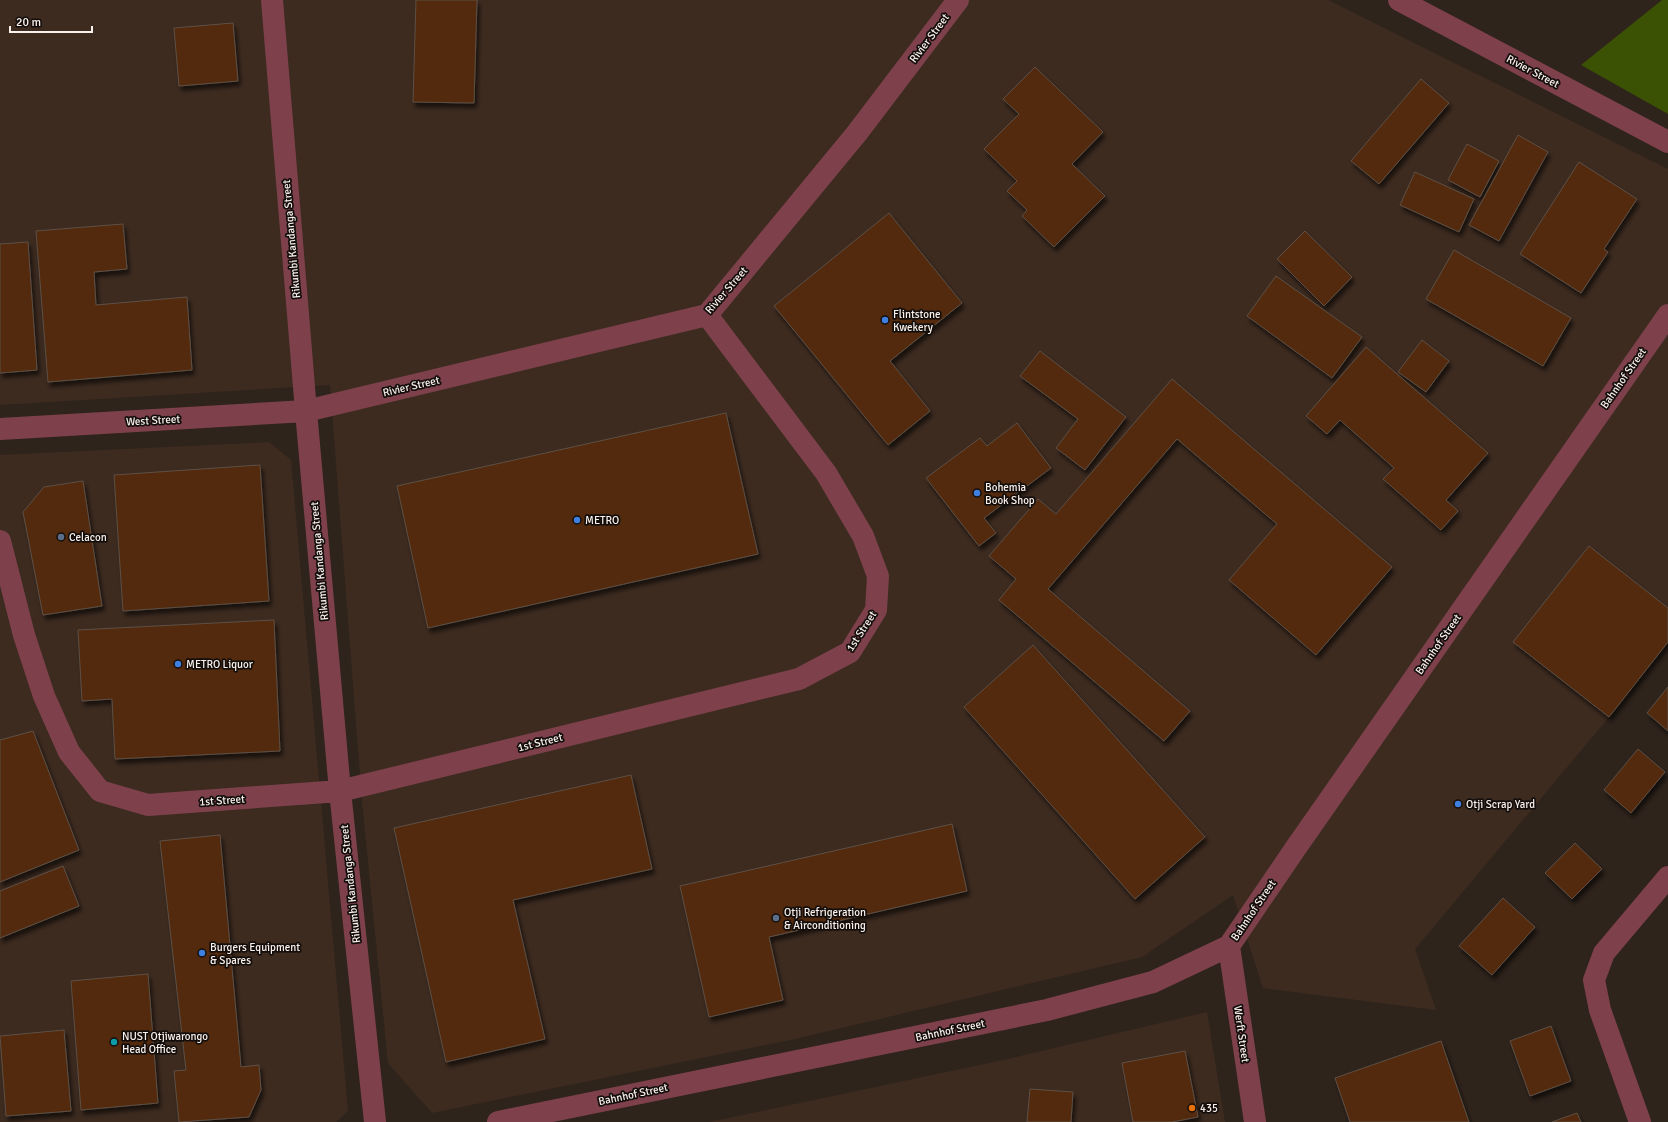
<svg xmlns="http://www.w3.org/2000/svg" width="1668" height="1122" viewBox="0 0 1668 1122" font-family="Signika,sans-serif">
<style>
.built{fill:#3d2b20}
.green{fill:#3b5104}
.building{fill:#532907;stroke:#5d5047;filter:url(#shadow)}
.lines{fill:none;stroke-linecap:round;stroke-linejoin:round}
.minor{stroke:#7e414c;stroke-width:22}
.shop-dot{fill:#3f7fe0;stroke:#130e0b;stroke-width:1.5}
.service-dot{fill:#5c6f8a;stroke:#130e0b;stroke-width:1.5}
.culture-dot{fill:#0f9aa8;stroke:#130e0b;stroke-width:1.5}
.food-dot{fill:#e8710a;stroke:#130e0b;stroke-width:1.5}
.labels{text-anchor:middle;stroke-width:3.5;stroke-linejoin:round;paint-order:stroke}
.street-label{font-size:11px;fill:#faf1ec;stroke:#130e0b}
.poi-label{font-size:11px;fill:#faf1ec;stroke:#130e0b;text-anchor:start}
</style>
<defs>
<filter id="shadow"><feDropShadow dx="2.5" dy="4.5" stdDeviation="2" flood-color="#0009"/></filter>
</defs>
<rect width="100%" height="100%" fill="#2f241c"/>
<path class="built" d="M 0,0 L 1328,0 L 1668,169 L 1668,642 L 1609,717 L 1415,949 L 1436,1010 L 1263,988 L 1233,895 L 1142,957 L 795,1039 L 432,1113 L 388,1063 L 362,801 L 330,385 L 0,405 Z
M 269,442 L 291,460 L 348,1111 L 336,1122 L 0,1122 L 0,455 Z
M 1207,1012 L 1225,1122 L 710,1122 L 1008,1059 Z"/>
<path class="green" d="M 1662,0 L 1668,0 L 1668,114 L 1581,65 Z"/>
<path class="building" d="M 416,0 L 477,0 L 474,103 L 413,102 Z
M 233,23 L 238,81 L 179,86 L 174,28 Z
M 1035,67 L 1103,132 L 1072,164 L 1105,196 L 1054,247 L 1022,216 L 1027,210 L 1007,191 L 1017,181 L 984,149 L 1019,114 L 1003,99 Z
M 1421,79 L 1449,103 L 1379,184 L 1351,161 Z
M 1518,135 L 1548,152 L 1499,241 L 1469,225 Z
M 1467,144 L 1499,161 L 1480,197 L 1448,180 Z
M 1579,162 L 1637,199 L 1604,249 L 1608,252 L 1581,293 L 1520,254 Z
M 1415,172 L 1474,199 L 1459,232 L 1400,205 Z
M 889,213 L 962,303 L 890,361 L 930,411 L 888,445 L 774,306 Z
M 123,224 L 127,269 L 94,272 L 96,305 L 187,297 L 192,370 L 48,382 L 36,231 Z
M 1305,231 L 1352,277 L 1324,306 L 1277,259 Z
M 28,242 L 37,370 L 0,373 L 0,244 Z
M 1454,250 L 1571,318 L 1543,366 L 1426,299 Z
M 1276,276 L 1362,337 L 1332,378 L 1247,316 Z
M 1422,340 L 1449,361 L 1426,392 L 1398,372 Z
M 1366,347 L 1488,453 L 1446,500 L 1458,511 L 1441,530 L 1383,479 L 1394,468 L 1340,420 L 1327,434 L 1306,416 Z
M 1040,351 L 1126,417 L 1085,470 L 1056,448 L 1078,419 L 1020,376 Z
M 1172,379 L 1392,567 L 1316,655 L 1229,580 L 1277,524 L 1177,439 L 1048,589 L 1190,711 L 1164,741 L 999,600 L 1016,579 L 989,556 L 1038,499 L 1056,514 Z
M 726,413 L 758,554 L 428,628 L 397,486 Z
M 1017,423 L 1051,468 L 984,518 L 996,533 L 979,546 L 926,478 L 980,438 L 987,446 Z
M 260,465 L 269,601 L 123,611 L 114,475 Z
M 83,481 L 102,606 L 43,615 L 23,512 L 44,487 Z
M 1589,546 L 1668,608 L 1668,642 L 1609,717 L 1513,642 Z
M 274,620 L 280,751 L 115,759 L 112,699 L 82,701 L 78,630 Z
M 1033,645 L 1205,837 L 1135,899 L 964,707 Z
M 1668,687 L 1668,731 L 1647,713 Z
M 33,731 L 79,850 L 0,882 L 0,740 Z
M 1638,749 L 1665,772 L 1631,813 L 1604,790 Z
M 631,775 L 652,869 L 513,900 L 545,1039 L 446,1062 L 394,828 Z
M 952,824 L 967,891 L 769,937 L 783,1000 L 709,1017 L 680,886 Z
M 220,835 L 241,1067 L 259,1065 L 261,1090 L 249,1117 L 179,1122 L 174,1071 L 186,1070 L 160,841 Z
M 1575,843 L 1602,869 L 1572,899 L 1545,873 Z
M 63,866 L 79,906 L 0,938 L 0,891 Z
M 1503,898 L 1535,927 L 1492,975 L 1459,946 Z
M 148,974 L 158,1103 L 81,1110 L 71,981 Z
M 1551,1026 L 1571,1081 L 1530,1096 L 1510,1041 Z
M 64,1030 L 71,1111 L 6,1116 L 0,1036 Z
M 1441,1041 L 1469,1122 L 1350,1122 L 1335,1078 Z
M 1185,1051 L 1198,1117 L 1172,1122 L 1133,1122 L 1122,1063 Z
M 1030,1089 L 1073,1092 L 1071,1122 L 1027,1122 Z
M 1577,1113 L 1581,1122 L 1552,1122 Z"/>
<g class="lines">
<path class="minor" d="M 272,0 L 306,411 L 340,791 L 375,1122
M 1399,0 L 1668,142
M 0,429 L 306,411 L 707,315 L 857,133 L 958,0
M 0,541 L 24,635 L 44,696 L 69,752 L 100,791 L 148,805 L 340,791 L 799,679 L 850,652 L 876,610 L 878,576 L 863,536 L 826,473 L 707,315
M 1229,946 L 1255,1122
M 498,1122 L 1047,1010 L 1153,982 L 1229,946 L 1295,849 L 1668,315
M 1640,1122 L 1600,1010 L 1594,980 L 1604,953 L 1668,877"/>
</g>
<g class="shop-dot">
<circle cx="885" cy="320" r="4"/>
<circle cx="977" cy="493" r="4"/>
<circle cx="577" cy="520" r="4"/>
<circle cx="178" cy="664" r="4"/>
<circle cx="1458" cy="804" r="4"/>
<circle cx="202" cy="953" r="4"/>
</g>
<g class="service-dot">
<circle cx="61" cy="537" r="4"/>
<circle cx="776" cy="918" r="4"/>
</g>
<circle class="culture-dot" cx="114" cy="1042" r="4"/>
<circle class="food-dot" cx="1192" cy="1108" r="4"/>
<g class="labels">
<g class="street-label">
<text transform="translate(929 38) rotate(-53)" y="4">Rivier Street</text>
<text transform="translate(1533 71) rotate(28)" y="4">Rivier Street</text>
<text transform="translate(291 239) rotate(-95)" y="4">Rikumbi Kandanga Street</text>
<text transform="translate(726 290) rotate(-49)" y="4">Rivier Street</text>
<text transform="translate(1623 378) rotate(-55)" y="4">Bahnhof Street</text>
<text transform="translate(411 386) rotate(-13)" y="4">Rivier Street</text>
<text transform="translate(153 420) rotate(-3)" y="4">West Street</text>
<text transform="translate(319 561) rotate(-95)" y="4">Rikumbi Kandanga Street</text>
<text transform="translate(861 631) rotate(-57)" y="4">1st Street</text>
<text transform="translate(1438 644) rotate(-55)" y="4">Bahnhof Street</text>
<text transform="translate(540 742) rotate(-14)" y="4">1st Street</text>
<text transform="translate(222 800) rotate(-4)" y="4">1st Street</text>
<text transform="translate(350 884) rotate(-96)" y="4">Rikumbi Kandanga Street</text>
<text transform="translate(1253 910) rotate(-56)" y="4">Bahnhof Street</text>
<text transform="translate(950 1030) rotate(-12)" y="4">Bahnhof Street</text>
<text transform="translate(1242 1034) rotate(82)" y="4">Werft Street</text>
<text transform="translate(633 1094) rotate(-12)" y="4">Bahnhof Street</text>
</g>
<g class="poi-label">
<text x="893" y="318">Flintstone<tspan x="893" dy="13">Kwekery</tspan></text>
<text x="985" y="491">Bohemia<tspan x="985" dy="13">Book Shop</tspan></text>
<text x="585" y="524">METRO</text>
<text x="69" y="541">Celacon</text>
<text x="186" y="668">METRO Liquor</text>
<text x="1466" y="808">Otji Scrap Yard</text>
<text x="784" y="916">Otji Refrigeration<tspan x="784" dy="13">&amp; Airconditioning</tspan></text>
<text x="210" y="951">Burgers Equipment<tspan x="210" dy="13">&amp; Spares</tspan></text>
<text x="122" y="1040">NUST Otjiwarongo<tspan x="122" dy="13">Head Office</tspan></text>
<text x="1200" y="1112">435</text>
</g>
</g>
<path d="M10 26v6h82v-6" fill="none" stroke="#faf1ec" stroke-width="2"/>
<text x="16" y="26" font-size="12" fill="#faf1ec" stroke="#130e0b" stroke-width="3" paint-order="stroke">20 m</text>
</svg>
